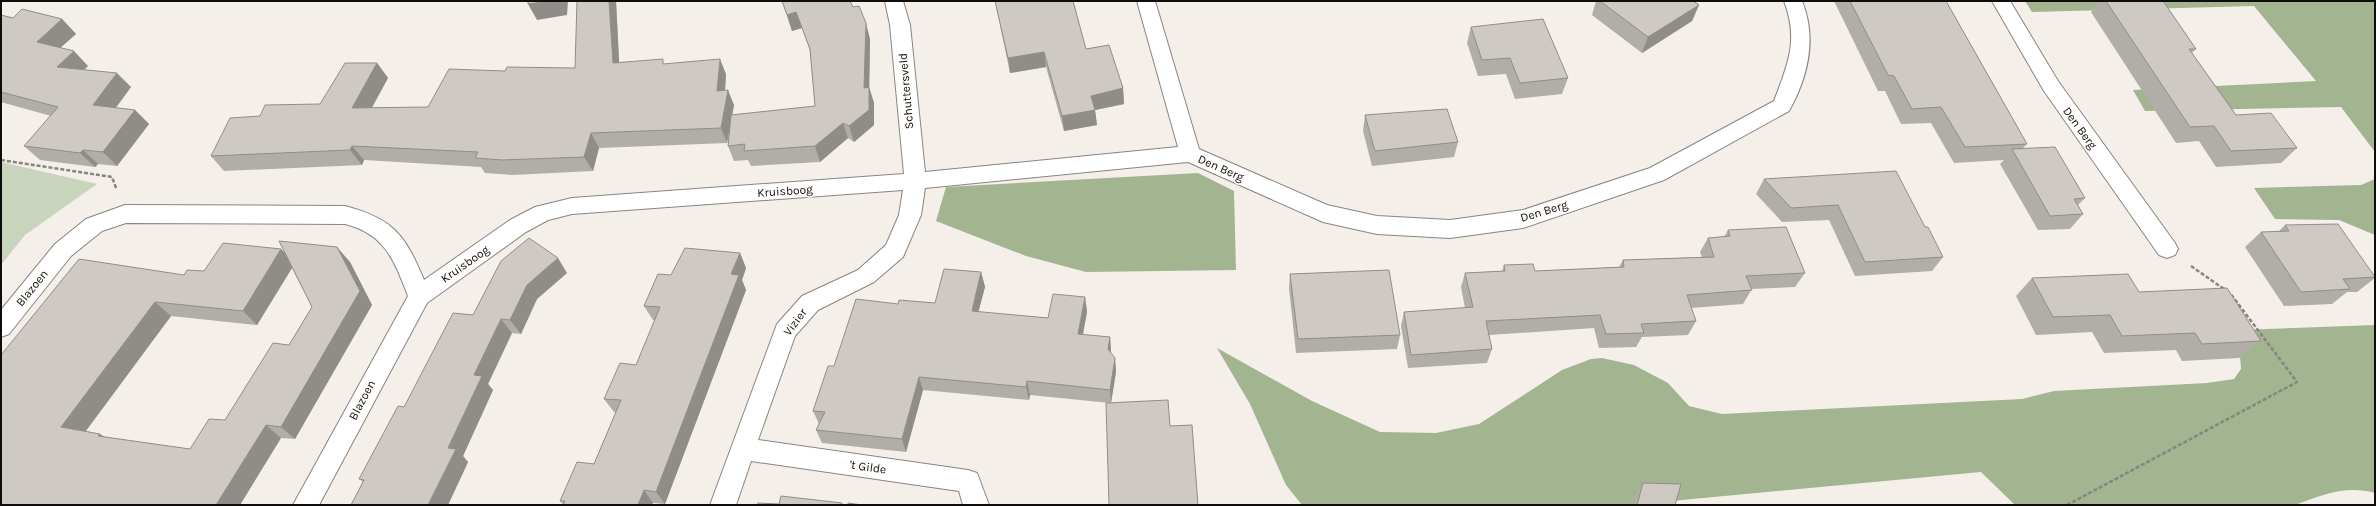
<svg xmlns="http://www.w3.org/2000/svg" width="2376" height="506" viewBox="0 0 2376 506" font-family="Karla,sans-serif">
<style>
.green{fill:#c8d5bc}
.forest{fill:#a3b491}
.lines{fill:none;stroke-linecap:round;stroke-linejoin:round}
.minor-casing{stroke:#89847f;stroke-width:2}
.path{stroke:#888480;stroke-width:2.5;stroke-dasharray:4 2;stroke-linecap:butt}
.minor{fill:#fff;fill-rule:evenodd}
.wall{fill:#b1ada8;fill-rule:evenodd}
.shaded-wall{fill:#908d88}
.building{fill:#cec9c3;stroke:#908d88}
.labels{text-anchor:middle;stroke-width:3;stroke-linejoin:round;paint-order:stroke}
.street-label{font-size:12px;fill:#0e0d0b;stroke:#fffdfa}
</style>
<rect width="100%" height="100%" fill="#f5efe9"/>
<path class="green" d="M 1,162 L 97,184 L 25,235 L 1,265 Z"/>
<path class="forest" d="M 2025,1 L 2375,1 L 2375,152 L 2341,107 L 2145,111 L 2133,90 L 2316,81 L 2254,6 L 2032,12 Z
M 1198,173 L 1234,191 L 1236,270 L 1086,272 L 1026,256 L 936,221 L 946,187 Z
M 2375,179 L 2375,235 L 2339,220 L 2275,219 L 2254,188 L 2361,185 Z
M 2375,325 L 2375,493 C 2346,485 2322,495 2295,505 L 2015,505 L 1981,472 L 1629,505 L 1302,505 L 1286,485 L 1250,404 L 1217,348 L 1312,401 L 1380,432 L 1436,433 L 1479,424 L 1562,370 L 1591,359 L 1602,358 L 1634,365 L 1668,383 L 1689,406 L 1722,414 L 2022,399 L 2054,391 L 2207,383 L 2234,379 L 2241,369 L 2238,330 Z"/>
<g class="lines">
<defs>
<path id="minor" d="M 885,1 L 903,1 L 910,25 L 925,172 L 1178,147 L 1137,1 L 1155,1 L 1199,149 L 1327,205 L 1377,216 L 1450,220 L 1523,210 L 1650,168 L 1774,101 C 1788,64 1799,40 1784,1 L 1802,1 C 1817,38 1808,77 1789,111 L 1664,180 L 1523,228 L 1450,238 L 1377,234 L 1323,222 L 1188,162 L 925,188 L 921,215 L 903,257 L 874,282 L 818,310 L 795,336 L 758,440 L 968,470 L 977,473 L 989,505 L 963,505 L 959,491 L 751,461 L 736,505 L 710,505 L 777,324 L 802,296 L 858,270 L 886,245 L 899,215 L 903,190 L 572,214 L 548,220 L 526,232 L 427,303 L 319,505 L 293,505 L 408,296 C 394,260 385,234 345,224 L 126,223 L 102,231 L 71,256 L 9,334 L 1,337 L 1,310 L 55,244 L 86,219 L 125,205 L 345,206 C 394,219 405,235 424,280 L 510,220 L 535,207 L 572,198 L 904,174 L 890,25 Z
M 1992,1 L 2010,1 L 2058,81 L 2175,243 L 2178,249 L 2175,255 L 2167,258 L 2159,255 L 2044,91 Z"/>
</defs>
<use href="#minor" class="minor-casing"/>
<path class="path" d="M 1,160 L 112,177 L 116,188
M 2191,266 L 2224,289
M 2067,505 L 2297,382 L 2230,293"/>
<use href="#minor" class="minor"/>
</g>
<path class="wall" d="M 616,1 L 619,62 L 665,64 L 726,74 L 725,90 L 734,105 L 732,115 L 815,106 L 810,51 L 802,28 L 792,31 L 782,1 L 853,7 L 870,39 L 869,87 L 874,103 L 874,125 L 854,142 L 848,138 L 820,162 L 751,166 L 748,160 L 734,161 L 728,146 L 729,130 L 727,143 L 599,148 L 593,171 L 512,175 L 485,173 L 481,167 L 364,160 L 362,165 L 224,171 L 211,156 L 260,116 L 320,104 L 377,63 L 388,78 L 372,108 L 428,107 L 505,71 L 575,68 Z
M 995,1 L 1073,1 L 1086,49 L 1123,88 L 1124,104 L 1095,110 L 1097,125 L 1064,131 L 1046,67 L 1010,73 Z
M 1596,1 L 1693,1 L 1699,5 L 1692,21 L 1642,53 L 1592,15 Z
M 1834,1 L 1946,1 L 2027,144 L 2023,148 L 2085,198 L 2078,205 L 2083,214 L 2070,229 L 2038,230 L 2000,164 L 2004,160 L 1954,163 L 1931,123 L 1901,124 L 1885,91 L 1878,91 Z
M 2100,1 L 2163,1 L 2196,49 L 2192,53 L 2236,115 L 2297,148 L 2281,163 L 2216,167 L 2199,141 L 2176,143 L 2091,12 Z
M 1,15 L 13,18 L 62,19 L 76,34 L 60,48 L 88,66 L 84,70 L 131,87 L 116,108 L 135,110 L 149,124 L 117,166 L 98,164 L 95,167 L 40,160 L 24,146 L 51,116 L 1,102 Z
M 1471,27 L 1568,78 L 1562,94 L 1515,99 L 1506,74 L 1478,76 L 1467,43 Z
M 1365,115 L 1458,142 L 1454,157 L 1372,166 L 1363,131 Z
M 1764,179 L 1925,227 L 1943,257 L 1932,271 L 1855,276 L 1829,220 L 1782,222 L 1756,194 Z
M 2285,225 L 2375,278 L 2357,292 L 2347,292 L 2332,304 L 2284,306 L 2245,247 L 2261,232 L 2278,232 Z
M 1728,230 L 1805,273 L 1795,287 L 1752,289 L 1743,304 L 1691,308 L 1696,321 L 1688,335 L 1642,337 L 1636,347 L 1599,348 L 1594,328 L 1489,335 L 1492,349 L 1487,363 L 1408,368 L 1401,326 L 1404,312 L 1465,308 L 1461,287 L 1465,273 L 1502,271 L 1504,265 L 1535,271 L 1619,267 L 1623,260 L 1702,257 L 1700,252 L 1708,238 L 1724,237 Z
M 284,252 L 350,262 L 372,305 L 295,439 L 281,438 L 240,505 L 1,505 L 1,355 L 184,275 L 204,271 ZM 292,268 L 312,307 L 289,345 L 225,420 L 190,449 L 105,437 L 100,434 L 86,431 L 171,316 L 257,325 Z
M 740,253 L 746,268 L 742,280 L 746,290 L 665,504 L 653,503 L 563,504 L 560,501 L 594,464 L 616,412 L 614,412 L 604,399 L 636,365 L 655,320 L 653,320 L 644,306 L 671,275 Z
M 981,272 L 985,287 L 978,312 L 1048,318 L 1085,297 L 1087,312 L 1083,335 L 1110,337 L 1111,353 L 1115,358 L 1116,372 L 1111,403 L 1170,426 L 1198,505 L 1110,403 L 1030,395 L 1029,400 L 923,390 L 906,452 L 822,443 L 816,430 L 819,424 L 813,411 L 834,366 L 898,304 L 935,303 Z
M 567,273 L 537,299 L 521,334 L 512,333 L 488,384 L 493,390 L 463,456 L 468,462 L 448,505 L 351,505 L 363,482 L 359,479 L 404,407 L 473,315 Z
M 1290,274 L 1400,335 L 1397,349 L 1296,353 L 1289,288 Z
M 2032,278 L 2139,292 L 2261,341 L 2239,358 L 2182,361 L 2176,350 L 2104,353 L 2092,332 L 2036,335 L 2016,296 Z
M 1643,483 L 1675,505 L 1633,505 L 1636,495 Z"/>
<path class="shaded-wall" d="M 550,1 L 568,1 L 567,15 L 537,20 L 528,4 Z
M 609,1 L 616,1 L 620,78 L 613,63 Z
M 1699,5 L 1692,21 L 1642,53 L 1648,37 Z
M 796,12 L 802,28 L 792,31 L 787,15 Z
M 62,19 L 76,34 L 51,56 L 37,42 Z
M 866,23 L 870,39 L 869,103 L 864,88 Z
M 74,51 L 88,66 L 71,82 L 57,67 Z
M 1044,52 L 1046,67 L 1010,73 L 1008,58 Z
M 720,59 L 726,74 L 724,106 L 717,91 Z
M 377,63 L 388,78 L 363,123 L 352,108 Z
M 117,73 L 131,87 L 107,119 L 93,105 Z
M 869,87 L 874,103 L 874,125 L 854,142 L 849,126 Z
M 1123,88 L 1124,104 L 1095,110 L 1097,125 L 1064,131 L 1062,116 L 1091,96 Z
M 728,90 L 734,105 L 727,143 L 721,128 Z
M 135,110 L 149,124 L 117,166 L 103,152 Z
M 843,123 L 848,138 L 820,162 L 815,146 Z
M 591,133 L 599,148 L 593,171 L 584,157 Z
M 352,146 L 364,160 L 362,165 L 350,150 Z
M 83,150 L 98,164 L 95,167 L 80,153 Z
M 337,247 L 350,262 L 372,305 L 295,439 L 281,427 Z
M 281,249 L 295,263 L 257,325 L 243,311 Z
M 740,253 L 746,268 L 742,280 L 746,290 L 665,504 L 656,492 L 731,274 Z
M 558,258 L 567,273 L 537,299 L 521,334 L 510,320 L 527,285 Z
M 981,272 L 985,287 L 975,325 L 972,311 Z
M 1085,297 L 1087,312 L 1080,348 L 1078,334 Z
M 155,302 L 171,316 L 79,440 L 61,427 Z
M 501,319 L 512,333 L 488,384 L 493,390 L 463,456 L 468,462 L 448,505 L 428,505 L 448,448 L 474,375 Z
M 1110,337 L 1111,351 L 1109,362 L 1108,349 Z
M 1115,358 L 1116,372 L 1111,403 L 1110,390 Z
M 919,377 L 923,390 L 906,452 L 902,439 Z
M 1027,381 L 1030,395 L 1029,400 L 1026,387 Z
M 266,425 L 281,438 L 240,505 L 216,505 Z
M 100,434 L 117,446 L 98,436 Z
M 644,490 L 653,503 L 652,505 L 638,505 Z"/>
<path class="building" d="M 528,1 L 550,1 L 528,4 Z
M 577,1 L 609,1 L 613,63 L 663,59 L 663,64 L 720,59 L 717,91 L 728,90 L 721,128 L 591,133 L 584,157 L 502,160 L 475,158 L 478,152 L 352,146 L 350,150 L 211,156 L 230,118 L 260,116 L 265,105 L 320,104 L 345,63 L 377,63 L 352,108 L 428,107 L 449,69 L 505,71 L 507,67 L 575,68 Z
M 782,1 L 850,1 L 853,7 L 859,6 L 866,23 L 864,88 L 869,87 L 869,110 L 849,126 L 843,123 L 815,146 L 744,151 L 745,144 L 728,146 L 731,115 L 815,106 L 810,49 L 796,12 L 787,15 Z
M 995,1 L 1073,1 L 1086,49 L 1109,45 L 1123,88 L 1091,96 L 1095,110 L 1062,116 L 1044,52 L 1008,58 Z
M 1600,1 L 1693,1 L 1699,5 L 1648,37 Z
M 1850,1 L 1946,1 L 2027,144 L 1965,147 L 1941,107 L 1912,109 L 1894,76 L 1888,75 Z
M 2106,1 L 2163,1 L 2196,49 L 2189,49 L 2236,115 L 2271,113 L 2297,148 L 2231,151 L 2214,126 L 2190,127 Z
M 22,9 L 62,19 L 37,42 L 74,51 L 57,67 L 117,73 L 93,105 L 135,110 L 103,152 L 83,150 L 80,153 L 24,146 L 58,107 L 1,92 L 1,15 L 13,18 Z
M 1543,19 L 1568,78 L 1520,83 L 1510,58 L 1482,60 L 1471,27 Z
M 1447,109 L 1458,142 L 1375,151 L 1365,115 Z
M 2055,147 L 2085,198 L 2074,199 L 2083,214 L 2050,216 L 2012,149 Z
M 1896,171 L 1925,227 L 1928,227 L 1943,257 L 1865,262 L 1838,205 L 1791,208 L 1764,179 Z
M 2338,224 L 2375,277 L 2343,279 L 2350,289 L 2301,292 L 2261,232 L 2289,231 L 2285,225 Z
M 1786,227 L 1805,273 L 1746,276 L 1752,290 L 1687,295 L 1696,321 L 1641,324 L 1644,333 L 1606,334 L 1600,315 L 1486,321 L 1492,349 L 1411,355 L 1404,312 L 1473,307 L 1465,273 L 1505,271 L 1504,265 L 1533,264 L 1535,271 L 1624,267 L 1623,260 L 1714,257 L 1708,238 L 1730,236 L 1728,230 Z
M 529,238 L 558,258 L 527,285 L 510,320 L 501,319 L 474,375 L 482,376 L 448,448 L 456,449 L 428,505 L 351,505 L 364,480 L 359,479 L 398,406 L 404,407 L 453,313 L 473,315 L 501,261 Z
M 279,241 L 337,247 L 360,291 L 281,427 L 266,425 L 216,505 L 1,505 L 1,355 L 79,259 L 184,275 L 187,270 L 204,271 L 223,243 L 281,249 L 243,311 L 155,302 L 61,427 L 100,434 L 98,436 L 190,449 L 209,419 L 225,420 L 273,343 L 289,345 L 312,307 Z
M 685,248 L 740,253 L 731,274 L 739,275 L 656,492 L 644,490 L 638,505 L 563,505 L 565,501 L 560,501 L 577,462 L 594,464 L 621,400 L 604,399 L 620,363 L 636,365 L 660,307 L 644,306 L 658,274 L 671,275 Z
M 944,269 L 981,272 L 972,311 L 1048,318 L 1053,294 L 1085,297 L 1078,334 L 1110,337 L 1108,349 L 1115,358 L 1110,390 L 1027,381 L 1026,387 L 919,377 L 902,439 L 816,430 L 825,412 L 813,411 L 828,366 L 834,366 L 856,299 L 898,304 L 899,300 L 935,303 Z
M 1389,270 L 1400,335 L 1298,339 L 1290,274 Z
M 2128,274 L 2139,292 L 2227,288 L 2261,341 L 2202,344 L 2195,333 L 2122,336 L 2110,315 L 2053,317 L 2032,278 Z
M 1168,400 L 1170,426 L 1192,425 L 1198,505 L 1109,505 L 1106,403 Z
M 1643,483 L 1681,484 L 1675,505 L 1637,505 Z
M 781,496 L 842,503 L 842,505 L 757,505 L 758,503 L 779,504 Z
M 848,503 L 862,505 L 848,505 Z"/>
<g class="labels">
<g class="street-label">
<text transform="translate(906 91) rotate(-95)" y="4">Schuttersveld</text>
<text transform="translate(2080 128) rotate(54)" y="4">Den Berg</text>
<text transform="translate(1221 168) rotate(24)" y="4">Den Berg</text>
<text transform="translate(785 191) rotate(-4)" y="4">Kruisboog</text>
<text transform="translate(1544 211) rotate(-17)" y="4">Den Berg</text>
<text transform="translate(465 264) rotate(-35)" y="4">Kruisboog</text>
<text transform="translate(32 288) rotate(-51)" y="4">Blazoen</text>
<text transform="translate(795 322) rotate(-53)" y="4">Vizier</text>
<text transform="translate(362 400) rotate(-62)" y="4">Blazoen</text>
<text transform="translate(868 467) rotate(8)" y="4">'t Gilde</text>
</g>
</g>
<rect width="2376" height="506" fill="none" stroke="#0e0d0b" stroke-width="4"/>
</svg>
